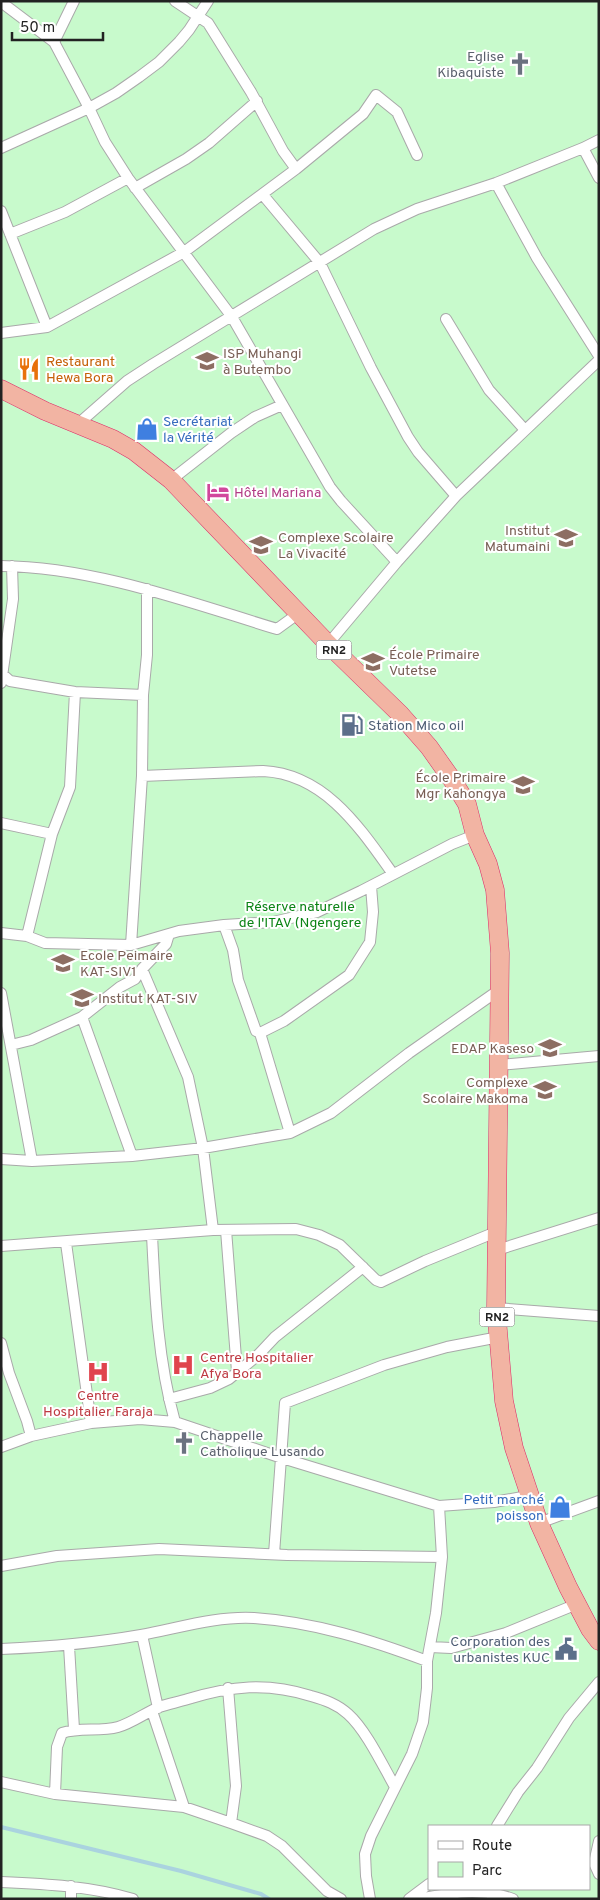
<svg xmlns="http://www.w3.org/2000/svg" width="600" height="1900" viewBox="0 0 600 1900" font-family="Overpass,sans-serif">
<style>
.park{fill:#c8facc;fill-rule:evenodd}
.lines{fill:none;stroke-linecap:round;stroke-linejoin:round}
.stream{stroke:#aad3df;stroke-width:4}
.minor-casing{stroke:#a9a9a9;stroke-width:12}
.trunk-casing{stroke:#dc2a67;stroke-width:19}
.minor{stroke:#fff;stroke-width:10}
.trunk{stroke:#f2b4a3;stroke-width:18}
.labels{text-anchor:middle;stroke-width:4;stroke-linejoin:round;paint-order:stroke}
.shield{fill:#fff;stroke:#646464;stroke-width:1}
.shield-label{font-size:12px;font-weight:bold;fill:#222}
.worship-label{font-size:14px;fill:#5b616d;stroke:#fff;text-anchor:end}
.education-label{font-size:14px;fill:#785e54;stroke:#fff;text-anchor:start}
.food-label{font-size:14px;fill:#c56008;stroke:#fff;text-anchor:start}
.shop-label{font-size:14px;fill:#366cbe;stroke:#fff;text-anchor:start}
.hotel-label{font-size:14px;fill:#b23c85;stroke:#fff;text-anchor:start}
.service-label{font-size:14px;fill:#4e5e75;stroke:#fff;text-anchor:start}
.park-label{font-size:14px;fill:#0c8416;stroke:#fff}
.health-label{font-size:14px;fill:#be3a42;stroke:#fff;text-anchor:start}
</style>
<rect width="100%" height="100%" fill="#f2efe9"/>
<path class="park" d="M 1,1 L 599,1 L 599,1899 L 1,1899 ZM 429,1826 L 589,1826 L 589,1889 L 429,1889 Z"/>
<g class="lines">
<path class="stream" d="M 1,1827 L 181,1871 L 261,1894 L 269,1899"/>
<defs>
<path id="minor" d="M 74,1 L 54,42 L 89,108 L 105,142 L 128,178 L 232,317 L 330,487 L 341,501 L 397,562
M 175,1 L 208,23 L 251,92 L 283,151 L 296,169
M 1,2 L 54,42
M 1,148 L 89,108 L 116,93 L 139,77 L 159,62 L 179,42 L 189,30 L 208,1
M 583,148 L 599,178
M 496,183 L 537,258 L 599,356
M 135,188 L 186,159 L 209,143 L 257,101
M 263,195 L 320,263 L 371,368 L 408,437 L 418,452 L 456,496
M 1,211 L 47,327
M 10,234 L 65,212 L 128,178
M 446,319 L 489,390 L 525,430
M 1,333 L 47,327 L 184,252 L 296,169 L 363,114 L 376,95 L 397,112 L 417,155
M 78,424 L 127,381 L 153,364 L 374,229 L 417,209 L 496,183 L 583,148 L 599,140
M 171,480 L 231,433 L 255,417 L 282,405
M 1,566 C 94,567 188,602 277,629 L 299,613
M 328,644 L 397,562 L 456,496 L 599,360
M 1,673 L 10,681 L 75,692 L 143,695
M 1,683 L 13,599 L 12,566
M 142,776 L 263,771 C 325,774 360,828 393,874
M 1,823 L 52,834
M 224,925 L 233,950 L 238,980 L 256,1031 L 260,1033 L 290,1133
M 1,933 L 27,936 L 45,943 L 131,945 L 179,931 L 224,925 L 273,922 L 317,912 L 361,891 L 452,844 L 475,835
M 27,936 L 52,834 L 70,787 L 75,692
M 131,945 L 142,776 L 143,695 L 147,655 L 147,589
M 142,969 L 188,1077 L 203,1148 L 213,1230
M 1,993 L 32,1161
M 82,1017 L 132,1156
M 260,1033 L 284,1021 L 349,975 L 370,942 L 373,912 L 371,886
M 11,1045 L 31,1040 L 82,1017 L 120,987 L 135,979 L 142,969 L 166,944 L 169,934
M 499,1065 L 599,1056
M 1,1159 L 32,1161 L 132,1156 L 203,1148 L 290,1133 L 331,1113 L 409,1053 L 499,990
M 226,1230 L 237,1371
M 152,1235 C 155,1298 158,1361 175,1422
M 66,1243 L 91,1423
M 1,1246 L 213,1230 L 296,1229 L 319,1235 L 340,1245 L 376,1280 L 381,1282 L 425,1261 L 496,1232
M 497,1250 L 599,1218
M 496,1308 L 599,1316
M 1,1343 L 9,1373 L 27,1421 L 31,1436
M 169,1399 L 210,1388 L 229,1379 L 257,1356 L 275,1337 L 363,1267
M 1,1447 L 31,1436 L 91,1423 L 140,1419 L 175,1422 L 282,1458 L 439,1506 L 494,1502 L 528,1496
M 539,1523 L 599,1501
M 274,1554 L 285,1403 L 384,1365 L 447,1347 L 499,1337
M 1,1566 L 57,1556 L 159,1549 L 287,1555 L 442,1557
M 142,1635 L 158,1708
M 69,1646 L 74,1729
M 430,1647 L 451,1648 L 506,1633 L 577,1604
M 1,1649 C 48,1647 95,1643 141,1635 C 179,1628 216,1616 254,1618 C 314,1622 371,1640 427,1661
M 228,1688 L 236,1786 L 231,1823
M 152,1711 L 184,1807
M 1,1782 L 55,1794 L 184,1807 L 231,1823 L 267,1836 L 282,1846 L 327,1891 L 341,1899
M 55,1794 L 57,1747 L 62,1733 C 80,1727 99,1732 118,1727 C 132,1723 145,1713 159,1707 C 168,1704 178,1702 188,1699 C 231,1686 267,1682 311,1696 C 325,1700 337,1704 348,1714 C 366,1730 383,1766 395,1787
M 497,1826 L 518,1792 L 537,1768 L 569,1718 L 599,1682
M 599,1841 L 594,1863 L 599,1874
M 1,1882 C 46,1884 90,1886 133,1899
M 71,1899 L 71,1886
M 370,1899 L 366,1876 L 365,1854 L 371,1836 L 412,1754 L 423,1722 L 427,1688 L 427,1661 L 436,1613 L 442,1557 L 439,1506
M 409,1899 L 429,1884
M 418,1899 C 450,1893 481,1887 513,1899"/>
<path id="trunk" d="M 1,389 L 45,411 L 113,439 L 134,451 L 171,480 L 328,644 L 400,714 L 429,747 L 453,781 L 467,804 L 475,835 L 488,864 L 495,890 L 500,953 L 496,1308 L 504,1401 L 514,1448 L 539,1523 L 568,1587 L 590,1629 L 599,1641"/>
</defs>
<use href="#minor" class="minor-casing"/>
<use href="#trunk" class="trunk-casing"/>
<use href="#minor" class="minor"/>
<use href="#trunk" class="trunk"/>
</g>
<defs>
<symbol id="church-bare" viewBox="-9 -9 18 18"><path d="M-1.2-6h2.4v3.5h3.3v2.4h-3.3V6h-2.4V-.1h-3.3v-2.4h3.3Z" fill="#6b7280" stroke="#fff" stroke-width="2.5" paint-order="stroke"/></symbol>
<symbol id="university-bare" viewBox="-9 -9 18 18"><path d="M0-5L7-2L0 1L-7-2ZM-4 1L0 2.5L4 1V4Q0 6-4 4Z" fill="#8d6e63" stroke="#fff" stroke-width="2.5" paint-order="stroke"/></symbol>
<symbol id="restaurant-bare" viewBox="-9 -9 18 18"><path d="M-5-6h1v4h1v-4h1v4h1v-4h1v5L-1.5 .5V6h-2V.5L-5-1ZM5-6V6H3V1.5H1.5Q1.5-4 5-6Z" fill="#e8710a" stroke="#fff" stroke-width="2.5" paint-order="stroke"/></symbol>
<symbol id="shop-bare" viewBox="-9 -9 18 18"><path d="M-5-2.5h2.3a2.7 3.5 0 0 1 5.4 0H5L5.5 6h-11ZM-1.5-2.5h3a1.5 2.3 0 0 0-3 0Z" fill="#3f7fe0" stroke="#fff" stroke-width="2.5" paint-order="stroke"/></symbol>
<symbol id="hotel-bare" viewBox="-9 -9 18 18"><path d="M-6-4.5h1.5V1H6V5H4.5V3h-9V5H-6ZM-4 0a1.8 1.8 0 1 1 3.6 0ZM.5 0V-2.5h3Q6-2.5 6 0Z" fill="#d1479c" stroke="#fff" stroke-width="2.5" paint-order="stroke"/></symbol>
<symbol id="school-bare" viewBox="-9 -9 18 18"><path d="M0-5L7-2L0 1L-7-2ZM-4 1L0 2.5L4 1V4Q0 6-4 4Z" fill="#8d6e63" stroke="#fff" stroke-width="2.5" paint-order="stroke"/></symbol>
<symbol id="fuel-bare" viewBox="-9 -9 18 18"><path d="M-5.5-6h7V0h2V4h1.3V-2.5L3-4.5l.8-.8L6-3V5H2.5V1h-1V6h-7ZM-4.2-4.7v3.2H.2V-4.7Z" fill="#5c6f8a" stroke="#fff" stroke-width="2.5" paint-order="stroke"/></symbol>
<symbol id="hospital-bare" viewBox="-9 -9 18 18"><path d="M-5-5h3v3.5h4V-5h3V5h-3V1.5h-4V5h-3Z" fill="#e0444e" stroke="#fff" stroke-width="2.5" paint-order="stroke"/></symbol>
<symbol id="civic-bare" viewBox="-9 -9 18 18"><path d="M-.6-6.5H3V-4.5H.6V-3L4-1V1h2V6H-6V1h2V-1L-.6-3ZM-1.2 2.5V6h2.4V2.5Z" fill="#5c6f8a" stroke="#fff" stroke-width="2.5" paint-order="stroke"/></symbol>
</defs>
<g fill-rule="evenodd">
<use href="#church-bare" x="504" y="48" width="32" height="32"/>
<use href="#university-bare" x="191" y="345" width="32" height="32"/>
<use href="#restaurant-bare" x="13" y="353" width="32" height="32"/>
<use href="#shop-bare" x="131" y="413" width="32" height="32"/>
<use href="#hotel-bare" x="202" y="476" width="32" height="32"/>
<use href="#school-bare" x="550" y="522" width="32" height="32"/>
<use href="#school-bare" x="245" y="529" width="32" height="32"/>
<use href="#school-bare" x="357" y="646" width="32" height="32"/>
<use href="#fuel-bare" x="336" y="709" width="32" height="32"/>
<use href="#school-bare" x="507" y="769" width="32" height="32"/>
<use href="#school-bare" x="47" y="947" width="32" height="32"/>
<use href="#school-bare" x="66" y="982" width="32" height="32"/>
<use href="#school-bare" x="534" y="1032" width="32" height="32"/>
<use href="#school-bare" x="529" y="1074" width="32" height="32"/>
<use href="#hospital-bare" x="167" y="1349" width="32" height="32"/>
<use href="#hospital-bare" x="82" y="1356" width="32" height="32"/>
<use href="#church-bare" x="168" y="1427" width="32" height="32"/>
<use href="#shop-bare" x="544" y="1491" width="32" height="32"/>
<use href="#civic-bare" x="550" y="1633" width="32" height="32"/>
</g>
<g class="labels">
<g class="shield">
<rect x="316.5" y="640.5" width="35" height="19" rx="4"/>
<rect x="479.5" y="1307.5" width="35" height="19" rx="4"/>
</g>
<g class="shield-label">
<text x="334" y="654">RN2</text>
<text x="497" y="1321">RN2</text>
</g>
<g class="worship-label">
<text x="504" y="61">Eglise<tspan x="504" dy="16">Kibaquiste</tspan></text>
<text x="200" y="1440" text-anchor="start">Chappelle<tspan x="200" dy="16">Catholique Lusando</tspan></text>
</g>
<g class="education-label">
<text x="223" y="358">ISP Muhangi<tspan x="223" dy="16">à Butembo</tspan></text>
<text x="550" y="535" text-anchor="end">Institut<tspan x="550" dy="16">Matumaini</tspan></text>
<text x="278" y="542">Complexe Scolaire<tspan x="278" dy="16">La Vivacité</tspan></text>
<text x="389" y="659">École Primaire<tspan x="389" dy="16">Vutetse</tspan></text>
<text x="506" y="782" text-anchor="end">École Primaire<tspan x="506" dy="16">Mgr Kahongya</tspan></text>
<text x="80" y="960">Ecole Peimaire<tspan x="80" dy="16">KAT-SIV1</tspan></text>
<text x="98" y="1003">Institut KAT-SIV</text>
<text x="534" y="1053" text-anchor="end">EDAP Kaseso</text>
<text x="528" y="1087" text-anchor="end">Complexe<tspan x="528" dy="16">Scolaire Makoma</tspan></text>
</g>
<g class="food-label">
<text x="46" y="366">Restaurant<tspan x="46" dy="16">Hewa Bora</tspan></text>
</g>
<g class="shop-label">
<text x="163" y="426">Secrétariat<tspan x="163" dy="16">la Vérité</tspan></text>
<text x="544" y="1504" text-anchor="end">Petit marché<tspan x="544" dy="16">poisson</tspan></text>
</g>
<g class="hotel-label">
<text x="234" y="497">Hôtel Mariana</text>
</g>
<g class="service-label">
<text x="368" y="730">Station Mico oil</text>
<text x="550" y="1646" text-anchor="end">Corporation des<tspan x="550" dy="16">urbanistes KUC</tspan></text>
</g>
<g class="park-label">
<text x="300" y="911">Réserve naturelle<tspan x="300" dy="16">de l'ITAV (Ngengere</tspan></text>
</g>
<g class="health-label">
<text x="200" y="1362">Centre Hospitalier<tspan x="200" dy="16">Afya Bora</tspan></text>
<text x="98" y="1400" text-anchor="middle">Centre<tspan x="98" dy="16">Hospitalier Faraja</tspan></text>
</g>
</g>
<rect width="600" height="1900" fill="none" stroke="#222222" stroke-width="5"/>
<rect x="428" y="1825" width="162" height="65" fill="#ffffff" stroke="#a7a7a7"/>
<rect x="438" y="1841" width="25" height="8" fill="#ffffff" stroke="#a7a7a7"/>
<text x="472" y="1850" font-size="15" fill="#222222">Route</text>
<rect x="438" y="1862" width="25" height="15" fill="#c8facc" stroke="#a7a7a7"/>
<text x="472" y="1875" font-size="15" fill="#222222">Parc</text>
<path d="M12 32v8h91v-8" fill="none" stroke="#222222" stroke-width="2.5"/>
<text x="20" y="32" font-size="15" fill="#222222" stroke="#ffffff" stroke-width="4" paint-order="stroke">50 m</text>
</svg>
